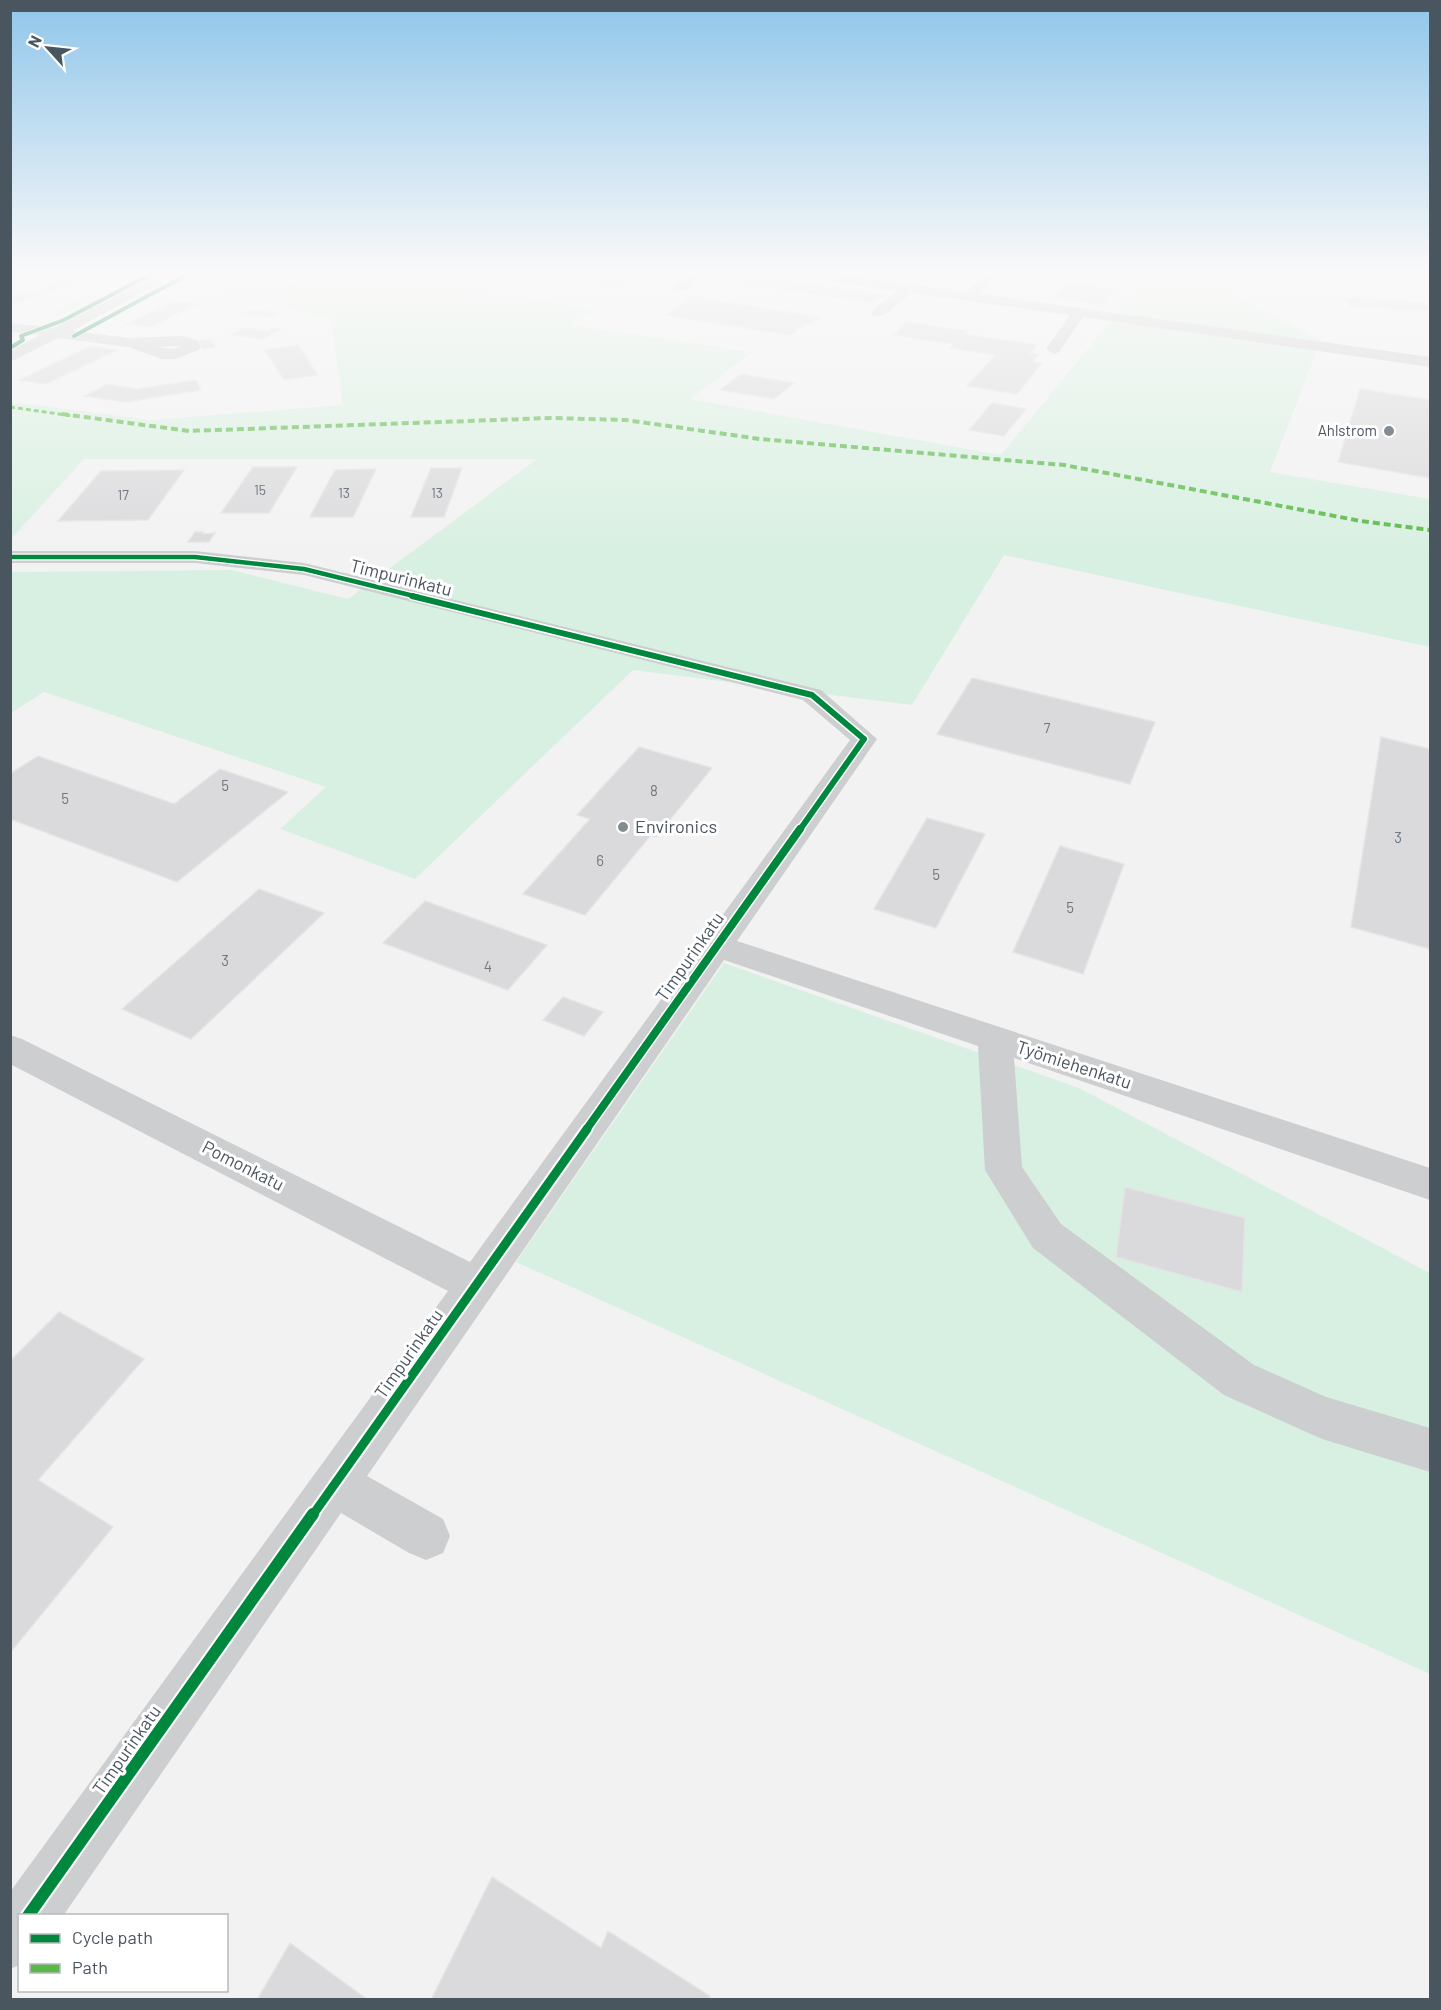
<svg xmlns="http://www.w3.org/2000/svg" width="1441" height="2010" viewBox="0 0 1441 2010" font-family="Barlow,sans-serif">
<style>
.green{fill:#d8f0e1}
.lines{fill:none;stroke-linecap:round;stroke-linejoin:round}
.stream{fill:#ade0ee;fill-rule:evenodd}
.building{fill:#dadadc;stroke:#e4e4e5;stroke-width:1.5}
.minor{fill:#ccced0;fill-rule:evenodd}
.quiet-far1{stroke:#58b947;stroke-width:3;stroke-dasharray:5 3;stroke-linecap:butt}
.quiet{stroke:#58b947;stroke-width:4;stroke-dasharray:7 4;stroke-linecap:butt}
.cycleway-far5-casing{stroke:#fff;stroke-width:5}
.cycleway-far4-casing{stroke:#fff;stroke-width:7}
.cycleway-far3-casing{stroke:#fff;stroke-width:9}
.cycleway-far2-casing{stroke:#fff;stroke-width:11}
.cycleway-far1-casing{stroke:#fff;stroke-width:13}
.cycleway-casing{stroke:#fff;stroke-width:16}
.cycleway-far5{stroke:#00873e;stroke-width:4}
.cycleway-far4{stroke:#00873e;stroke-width:4.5}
.cycleway-far3{stroke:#00873e;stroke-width:6}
.cycleway-far2{stroke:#00873e;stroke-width:8}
.cycleway-far1{stroke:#00873e;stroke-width:9}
.cycleway{stroke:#00873e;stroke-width:12}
.poi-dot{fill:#848c92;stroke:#fff;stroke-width:2}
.labels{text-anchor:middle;stroke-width:6;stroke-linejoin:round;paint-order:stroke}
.far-number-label{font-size:14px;fill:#6f7880}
.far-poi-label{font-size:15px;fill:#49555f;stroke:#fff;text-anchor:end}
.number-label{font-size:15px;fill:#6f7880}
.street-label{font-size:18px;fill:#49555f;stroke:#fff}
.poi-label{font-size:18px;fill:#49555f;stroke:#fff;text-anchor:start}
</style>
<rect width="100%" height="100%" fill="#f3f2f2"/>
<path class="green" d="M 111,273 L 143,273 L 59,317 L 48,315 L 124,277 Z
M 193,273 L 253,273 L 303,281 L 322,273 L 460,273 L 439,284 L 597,309 L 571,325 L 752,352 L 690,399 L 1001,455 L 1147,276 L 1133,273 L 1244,273 L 1237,296 L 1321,340 L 1270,472 L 1430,499 L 1430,647 L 1004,555 L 912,705 L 633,670 L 415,879 L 280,829 L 326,787 L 44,692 L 11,713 L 11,572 L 232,570 L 348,599 L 537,459 L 84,459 L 11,539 L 11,402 L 150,420 L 343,405 L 331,320 L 271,303 L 168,286 Z
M 724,963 L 1079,1088 L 1430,1273 L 1430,1674 L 516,1262 Z"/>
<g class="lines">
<path class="stream" d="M 197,273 L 208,273 L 285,287 L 307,284 L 343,273 L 351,273 L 307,286 L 285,289 Z"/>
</g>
<path class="building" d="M 10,273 L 55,273 L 43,278 Z
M 601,273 L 643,273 L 619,286 L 586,281 Z
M 711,273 L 735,273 L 884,295 L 874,303 L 704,278 Z
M 78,274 L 90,275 L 52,291 L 37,289 Z
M 1067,283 L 1115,289 L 1102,304 L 1053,298 Z
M 31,291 L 43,293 L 10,306 L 10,298 Z
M 692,297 L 820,317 L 811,324 L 806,323 L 790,335 L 664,315 Z
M 1345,298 L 1423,302 L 1430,310 L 1351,307 Z
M 175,301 L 198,304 L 149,327 L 126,324 Z
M 252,310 L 279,313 L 271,317 L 243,314 Z
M 907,322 L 967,331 L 964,334 L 1037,345 L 1030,353 L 1039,354 L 1033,362 L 1042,363 L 1017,394 L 967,386 L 995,355 L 950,348 L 954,344 L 894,335 Z
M 244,328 L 267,331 L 273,328 L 281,329 L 263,339 L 231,335 Z
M 210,339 L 215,347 L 203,349 L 198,341 Z
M 298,345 L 318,375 L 284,380 L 265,350 Z
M 91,346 L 117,350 L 46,384 L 19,380 Z
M 741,374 L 794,383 L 774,399 L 720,390 Z
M 196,380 L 201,390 L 126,402 L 84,396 L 107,384 L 137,389 Z
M 1360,389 L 1430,400 L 1430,478 L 1338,462 Z
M 992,403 L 1026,409 L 1004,436 L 969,430 Z
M 253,467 L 297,467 L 269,513 L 221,513 Z
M 431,468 L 462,468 L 444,517 L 411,517 Z
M 376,469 L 353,517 L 310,517 L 335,470 Z
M 184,470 L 148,520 L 58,521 L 101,471 Z
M 195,532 L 203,532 L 202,534 L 215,533 L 209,542 L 188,542 Z
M 972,678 L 1155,722 L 1130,784 L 937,734 Z
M 1381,737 L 1430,749 L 1430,949 L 1351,927 Z
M 639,747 L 712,768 L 656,837 L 651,835 L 585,915 L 523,894 L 590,819 L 577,815 Z
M 38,756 L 174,804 L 220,769 L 288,792 L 177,882 L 13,820 L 10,821 L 10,774 Z
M 927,818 L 985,834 L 936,928 L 874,909 Z
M 1060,846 L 1124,864 L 1083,974 L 1013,952 Z
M 259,889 L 324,913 L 191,1039 L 122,1009 Z
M 425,901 L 547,945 L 508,990 L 383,943 Z
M 563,997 L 603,1012 L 584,1036 L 543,1020 Z
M 1125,1187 L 1245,1218 L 1242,1292 L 1116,1257 Z
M 59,1312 L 144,1359 L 38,1480 L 113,1527 L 10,1653 L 10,1361 Z
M 492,1877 L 601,1948 L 608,1931 L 710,1996 L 709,2000 L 431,2000 Z
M 290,1943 L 368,2000 L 257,2000 Z"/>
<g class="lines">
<path class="minor" d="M 161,273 L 178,273 L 72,331 L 131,338 L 182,336 L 197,340 L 201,347 L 198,350 L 175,359 L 162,359 L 128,347 L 58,338 L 10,362 L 10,351 L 40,335 L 10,332 L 10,323 L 54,328 ZM 182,346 L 173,349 L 156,347 Z
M 694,273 L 710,273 L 685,291 L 675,291 L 673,288 L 675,285 Z
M 794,273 L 831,273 L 966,292 L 988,273 L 1002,273 L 980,294 L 1430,357 L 1430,367 L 1083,317 L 1059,352 L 1054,354 L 1046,349 L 1070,315 L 912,293 L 883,316 L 873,316 L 871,313 L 873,310 L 898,291 L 800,277 Z
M 10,551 L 195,551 L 304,563 L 821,690 L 877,739 L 737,941 L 1430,1168 L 1430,1200 L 1014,1058 L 1022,1167 L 1061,1224 L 1254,1365 L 1326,1397 L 1430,1428 L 1430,1472 L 1322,1439 L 1224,1395 L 1033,1248 L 985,1170 L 978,1046 L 724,960 L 367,1476 L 443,1519 L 450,1536 L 443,1553 L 426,1560 L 409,1553 L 341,1513 L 63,1916 L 20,1916 L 20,1965 L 10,1969 L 10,1892 L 448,1291 L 10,1064 L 10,1035 L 22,1039 L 470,1262 L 850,740 L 803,700 L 304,575 L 195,563 L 10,563 Z"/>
<path class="quiet-far1" d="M 10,407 L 73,416"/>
<path class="quiet" d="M 62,414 L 189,431 L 551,418 L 626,420 L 760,439 L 1064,465 L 1361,521 L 1430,530"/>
<defs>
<path id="cycleway-far5" d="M 74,336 L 190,273
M 10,348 L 23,340 L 21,336 L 64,320 L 153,273"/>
<path id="cycleway-far4" d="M 10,557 L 195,557 L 304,569 L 418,597"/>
<path id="cycleway-far3" d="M 412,596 L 812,695 L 864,739 L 799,831"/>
<path id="cycleway-far2" d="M 586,1130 L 800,829"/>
<path id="cycleway-far1" d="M 312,1516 L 587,1129"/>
<path id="cycleway" d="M 28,1916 L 313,1514"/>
</defs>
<use href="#cycleway-far5" class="cycleway-far5-casing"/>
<use href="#cycleway-far4" class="cycleway-far4-casing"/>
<use href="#cycleway-far3" class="cycleway-far3-casing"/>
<use href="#cycleway-far2" class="cycleway-far2-casing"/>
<use href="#cycleway-far1" class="cycleway-far1-casing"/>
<use href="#cycleway" class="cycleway-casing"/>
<use href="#cycleway-far5" class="cycleway-far5"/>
<use href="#cycleway-far4" class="cycleway-far4"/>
<use href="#cycleway-far3" class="cycleway-far3"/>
<use href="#cycleway-far2" class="cycleway-far2"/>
<use href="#cycleway-far1" class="cycleway-far1"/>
<use href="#cycleway" class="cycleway"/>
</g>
<linearGradient id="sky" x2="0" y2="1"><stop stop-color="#90c6ea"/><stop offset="0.49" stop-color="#faf9f9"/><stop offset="1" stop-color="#faf9f9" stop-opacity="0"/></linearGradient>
<rect width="1441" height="555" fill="url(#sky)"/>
<g class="poi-dot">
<circle cx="1389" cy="431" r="6"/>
<circle cx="623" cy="827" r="6"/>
</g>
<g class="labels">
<g class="far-number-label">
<text x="260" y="495">15</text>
<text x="344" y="498">13</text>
<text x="437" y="498">13</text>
<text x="123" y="500">17</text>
<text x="1047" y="733">7</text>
</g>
<g class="far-poi-label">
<text x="1377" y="436">Ahlstrom</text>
</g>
<g class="number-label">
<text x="225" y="791">5</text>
<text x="654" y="796">8</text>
<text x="65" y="804">5</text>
<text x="1398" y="843">3</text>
<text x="600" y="866">6</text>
<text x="936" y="880">5</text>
<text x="1070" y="913">5</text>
<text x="225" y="966">3</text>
<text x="488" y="972">4</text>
</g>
<g class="street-label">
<text transform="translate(401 578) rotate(14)" y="6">Timpurinkatu</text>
<text transform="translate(690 957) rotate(-55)" y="6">Timpurinkatu</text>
<text transform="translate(1074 1065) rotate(18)" y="6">Työmiehenkatu</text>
<text transform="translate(243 1166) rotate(27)" y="6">Pomonkatu</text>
<text transform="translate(409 1354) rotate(-55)" y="6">Timpurinkatu</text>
<text transform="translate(127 1750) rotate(-55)" y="6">Timpurinkatu</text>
</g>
<g class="poi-label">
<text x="635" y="833">Environics</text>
</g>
</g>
<rect width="1441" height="2010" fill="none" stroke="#49555f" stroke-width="24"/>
<rect x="18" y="1914" width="210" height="78" fill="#ffffff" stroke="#b6bbbf" stroke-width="1.5"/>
<rect x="30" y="1934" width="30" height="9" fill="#00873e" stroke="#b6bbbf" stroke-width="1.5"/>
<text x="72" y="1944" font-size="18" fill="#49555f">Cycle path</text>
<rect x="30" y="1964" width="30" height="9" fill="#58b947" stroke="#b6bbbf" stroke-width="1.5"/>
<text x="72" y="1974" font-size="18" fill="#49555f">Path</text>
<g transform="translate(48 48) rotate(297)" stroke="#ffffff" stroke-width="4.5" paint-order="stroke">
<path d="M0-4.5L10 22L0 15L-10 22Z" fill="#49555f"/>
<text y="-9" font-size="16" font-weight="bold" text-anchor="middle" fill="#49555f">N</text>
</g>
</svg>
